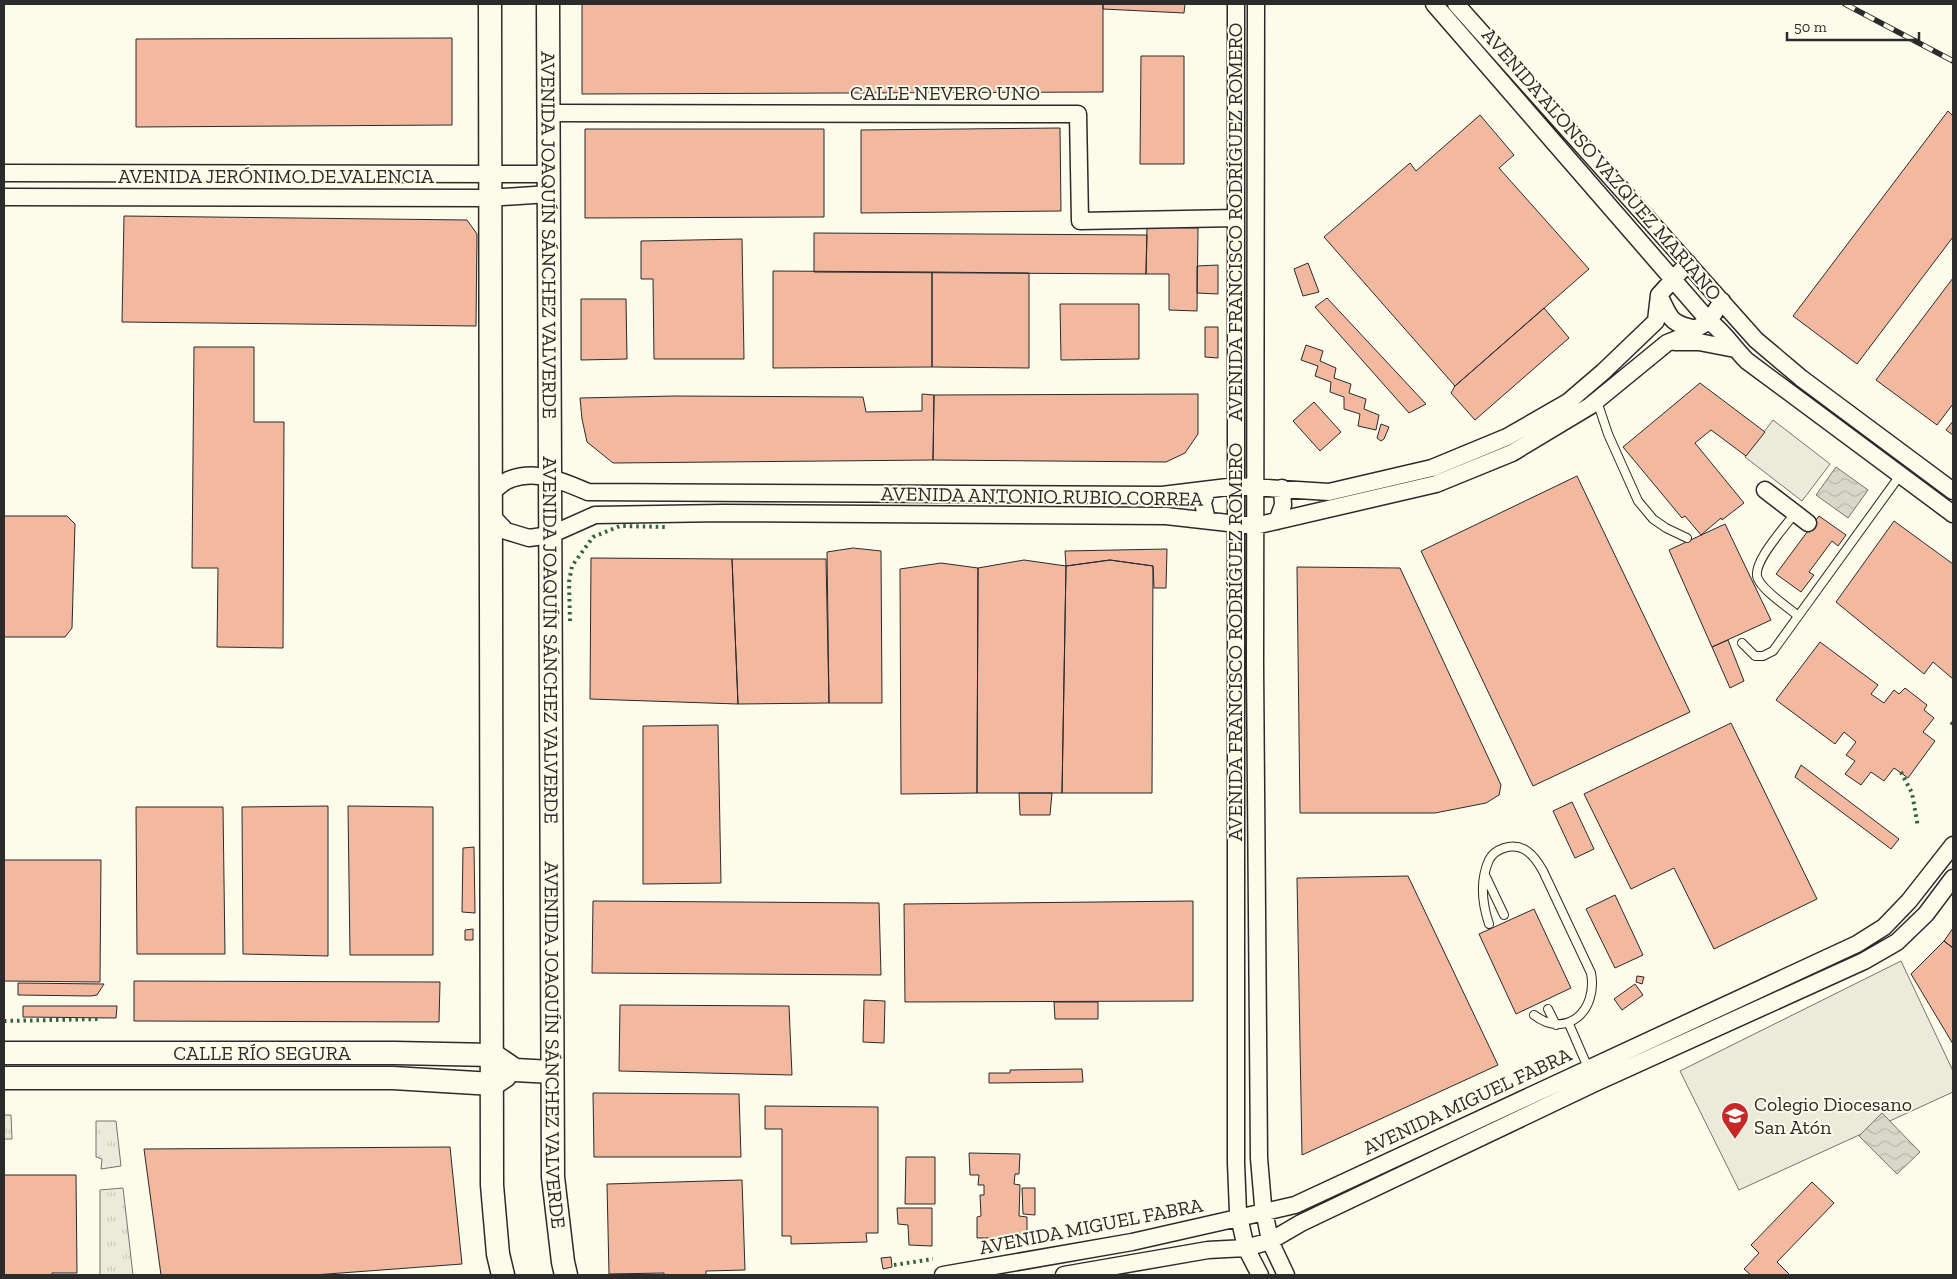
<svg xmlns="http://www.w3.org/2000/svg" width="1957" height="1279" viewBox="0 0 1957 1279" font-family="'Zilla Slab',serif">
<style>
.grass{fill:url(#grass-tufts);stroke:#74746e}
.green{fill:#ecebdb;stroke:#74746e}
.water{fill:url(#water-waves);stroke:#74746e}
.building{fill:#f2b8a0;stroke:#2b2b2b}
.lines{fill:none;stroke-linecap:round;stroke-linejoin:round}
.lane-casing{stroke:#2b2b2b;stroke-width:10}
.street-casing{stroke:#2b2b2b;stroke-width:19}
.secondary-casing{stroke:#2b2b2b;stroke-width:25}
.lane{stroke:#fdfbea;stroke-width:8}
.street{stroke:#fdfbea;stroke-width:16}
.secondary{stroke:#fdfbea;stroke-width:22}
.rail-casing{stroke:#2b2b2b;stroke-width:5.5}
.rail{stroke:#fdfbea;stroke-width:4;stroke-dasharray:11;stroke-linecap:butt}
.hedge{stroke:#34623c;stroke-width:4;stroke-dasharray:2.5 4;stroke-linecap:butt}
.labels{text-anchor:middle;stroke-width:4;stroke-linejoin:round;paint-order:stroke}
.street-label{font-size:20px;fill:#2b2b2b;stroke:#fdfbea}
.poi-label{font-size:20px;fill:#2b2b2b;stroke:#fdfbea;text-anchor:start}
</style>
<defs>
<pattern id="grass-tufts" width="24" height="20" patternUnits="userSpaceOnUse" patternTransform="scale(1.25)"><rect width="24" height="20" fill="#ecebdb"/><path d="M3 7l-1-3M5 7V3M7 7l1-3M15 17l-1-3M17 17v-4M19 17l1-3" fill="none" stroke="#cbcabc"/></pattern>
<pattern id="water-waves" width="16" height="10" patternUnits="userSpaceOnUse" patternTransform="scale(1.25)"><rect width="16" height="10" fill="#d8d7c9"/><path d="M0 5q4-4 8 0t8 0" fill="none" stroke="#bab9ad"/></pattern>
</defs>
<rect width="100%" height="100%" fill="#fdfbea"/>
<path class="grass" d="M 4,1115 L 11,1115 L 12,1139 L 4,1139 Z
M 96,1121 L 116,1121 L 121,1166 L 101,1169 L 102,1159 L 96,1157 Z
M 123,1188 L 133,1275 L 100,1275 L 100,1190 Z"/>
<path class="green" d="M 1773,420 L 1830,464 L 1802,501 L 1745,457 Z
M 1901,961 L 1953,1071 L 1953,1092 L 1739,1190 L 1680,1071 Z"/>
<path class="water" d="M 1836,467 L 1868,490 L 1848,518 L 1816,495 Z
M 1882,1113 L 1920,1152 L 1897,1174 L 1859,1136 Z"/>
<path class="building" d="M 582,4 L 1103,4 L 1103,92 L 582,94 Z
M 1103,4 L 1185,4 L 1184,13 L 1103,9 Z
M 452,38 L 452,125 L 136,127 L 136,39 Z
M 1141,56 L 1184,56 L 1184,164 L 1140,164 Z
M 1948,111 L 1953,116 L 1953,237 L 1857,364 L 1793,316 Z
M 1480,115 L 1514,155 L 1499,168 L 1589,269 L 1455,386 L 1324,237 L 1410,163 L 1416,171 Z
M 1060,128 L 1061,211 L 861,213 L 861,130 Z
M 585,129 L 824,129 L 824,217 L 585,218 Z
M 124,216 L 467,220 L 477,234 L 476,326 L 122,322 Z
M 1147,227 L 1198,228 L 1197,311 L 1169,310 L 1169,274 L 1146,274 Z
M 814,233 L 1147,235 L 1146,274 L 814,272 Z
M 742,239 L 744,359 L 654,359 L 653,279 L 641,279 L 641,241 Z
M 1308,263 L 1319,292 L 1303,296 L 1294,269 Z
M 1218,265 L 1218,294 L 1197,293 L 1197,266 Z
M 773,271 L 932,272 L 932,367 L 773,368 Z
M 932,272 L 1029,273 L 1029,368 L 932,367 Z
M 1953,278 L 1953,404 L 1937,425 L 1876,380 Z
M 1327,298 L 1426,404 L 1409,413 L 1315,307 Z
M 581,299 L 626,299 L 627,359 L 581,360 Z
M 1060,304 L 1139,304 L 1139,359 L 1061,360 Z
M 1544,308 L 1569,338 L 1475,420 L 1451,393 L 1455,386 Z
M 1205,327 L 1218,327 L 1218,358 L 1205,357 Z
M 1306,345 L 1323,351 L 1320,361 L 1336,368 L 1334,378 L 1351,384 L 1349,393 L 1366,399 L 1364,409 L 1379,415 L 1376,430 L 1358,426 L 1360,414 L 1344,409 L 1344,397 L 1330,392 L 1331,382 L 1315,376 L 1318,366 L 1301,360 Z
M 194,347 L 254,347 L 254,422 L 284,422 L 283,648 L 217,647 L 218,568 L 192,568 Z
M 1700,383 L 1765,432 L 1746,456 L 1711,430 L 1695,443 L 1744,503 L 1722,520 L 1721,518 L 1701,535 L 1685,516 L 1682,518 L 1623,447 Z
M 922,394 L 934,395 L 933,460 L 613,463 L 587,442 L 582,419 L 580,398 L 674,396 L 863,397 L 866,412 L 922,411 Z
M 1198,394 L 1198,434 L 1185,453 L 1166,462 L 933,460 L 934,395 Z
M 1314,402 L 1341,432 L 1320,451 L 1293,421 Z
M 1953,421 L 1953,435 L 1946,430 Z
M 1381,424 L 1389,427 L 1384,439 L 1381,441 L 1377,438 Z
M 1577,476 L 1690,712 L 1533,786 L 1421,551 Z
M 4,516 L 67,516 L 75,524 L 72,628 L 65,637 L 4,637 Z
M 1819,516 L 1846,535 L 1838,546 L 1832,541 L 1809,572 L 1814,575 L 1801,592 L 1776,574 Z
M 1894,521 L 1953,564 L 1953,679 L 1933,662 L 1924,674 L 1836,602 Z
M 1725,524 L 1771,620 L 1712,647 L 1669,550 Z
M 853,548 L 881,551 L 882,703 L 829,703 L 827,552 Z
M 1167,549 L 1166,588 L 1154,588 L 1153,566 L 1110,560 L 1066,566 L 1065,551 Z
M 591,558 L 732,559 L 738,704 L 590,699 Z
M 732,559 L 826,559 L 829,703 L 738,704 Z
M 1024,560 L 1066,566 L 1062,793 L 977,793 L 978,568 Z
M 1110,560 L 1153,566 L 1152,793 L 1062,793 L 1066,566 Z
M 941,563 L 978,568 L 977,793 L 901,794 L 900,569 Z
M 1297,567 L 1400,568 L 1501,785 L 1499,795 L 1486,803 L 1435,813 L 1300,813 Z
M 1728,640 L 1744,681 L 1730,688 L 1712,647 Z
M 1820,642 L 1878,685 L 1871,694 L 1884,703 L 1894,690 L 1899,694 L 1905,688 L 1927,705 L 1924,710 L 1934,718 L 1923,732 L 1935,741 L 1908,778 L 1894,768 L 1884,781 L 1871,772 L 1861,785 L 1845,774 L 1855,761 L 1846,755 L 1856,742 L 1844,732 L 1835,744 L 1776,700 Z
M 1731,723 L 1817,899 L 1714,949 L 1674,868 L 1631,889 L 1584,794 Z
M 718,725 L 721,883 L 643,884 L 643,726 Z
M 1801,765 L 1899,839 L 1891,849 L 1795,777 Z
M 1019,793 L 1052,793 L 1050,815 L 1020,815 Z
M 1572,802 L 1594,849 L 1575,858 L 1553,811 Z
M 328,806 L 328,956 L 243,954 L 242,807 Z
M 348,806 L 433,807 L 433,955 L 350,955 Z
M 136,807 L 223,807 L 225,954 L 137,954 Z
M 474,847 L 475,913 L 462,912 L 463,848 Z
M 4,860 L 101,860 L 100,982 L 4,981 Z
M 1408,876 L 1498,1065 L 1302,1155 L 1297,878 Z
M 1615,895 L 1643,955 L 1615,968 L 1586,909 Z
M 593,901 L 879,903 L 881,975 L 592,973 Z
M 1193,901 L 1193,1001 L 905,1002 L 904,904 Z
M 1534,909 L 1571,988 L 1516,1014 L 1479,934 Z
M 1953,928 L 1953,948 L 1944,941 Z
M 473,929 L 473,940 L 465,940 L 465,930 Z
M 1944,941 L 1953,948 L 1953,1044 L 1911,974 Z
M 1637,976 L 1644,977 L 1642,984 L 1636,982 Z
M 134,981 L 440,982 L 439,1022 L 134,1021 Z
M 18,983 L 104,984 L 97,995 L 91,996 L 18,995 Z
M 1635,984 L 1643,995 L 1622,1010 L 1614,999 Z
M 864,1000 L 885,1001 L 884,1043 L 863,1042 Z
M 1054,1002 L 1098,1002 L 1098,1019 L 1055,1019 Z
M 620,1005 L 789,1006 L 792,1075 L 619,1071 Z
M 23,1006 L 117,1006 L 116,1018 L 23,1017 Z
M 1082,1069 L 1083,1082 L 989,1083 L 989,1073 L 1010,1073 L 1010,1070 Z
M 593,1093 L 739,1094 L 741,1157 L 594,1157 Z
M 765,1106 L 878,1107 L 878,1233 L 866,1233 L 867,1242 L 791,1244 L 791,1236 L 782,1236 L 782,1129 L 765,1129 Z
M 450,1147 L 462,1264 L 314,1275 L 161,1275 L 144,1149 Z
M 969,1153 L 1020,1154 L 1019,1174 L 1015,1174 L 1014,1184 L 1020,1185 L 1019,1216 L 1027,1217 L 1027,1238 L 977,1238 L 977,1217 L 981,1216 L 980,1195 L 984,1195 L 984,1185 L 978,1185 L 979,1175 L 970,1175 Z
M 906,1157 L 935,1157 L 935,1204 L 905,1204 Z
M 4,1175 L 76,1175 L 77,1273 L 52,1273 L 52,1275 L 4,1275 Z
M 742,1180 L 745,1270 L 706,1271 L 706,1275 L 664,1275 L 664,1273 L 609,1274 L 607,1184 Z
M 1812,1182 L 1834,1203 L 1777,1262 L 1790,1275 L 1751,1275 L 1744,1269 L 1759,1253 L 1751,1245 Z
M 1022,1188 L 1035,1188 L 1035,1215 L 1023,1214 Z
M 897,1208 L 932,1208 L 932,1246 L 909,1245 L 908,1225 L 898,1224 Z
M 891,1257 L 892,1267 L 883,1269 L 881,1258 Z"/>
<g class="lines">
<defs>
<path id="lane" d="M 1597,401 L 1608,434 L 1638,501 L 1653,519 L 1666,528 L 1687,538
M 1795,513 C 1786,526 1750,564 1758,579 C 1764,592 1787,606 1798,616
M 1742,643 L 1755,656 L 1763,656 L 1773,651 L 1901,474
M 1485,875 L 1504,915
M 1489,924 C 1482,903 1480,880 1489,860 C 1492,854 1498,850 1504,848 C 1523,842 1534,855 1543,871 L 1591,973 C 1598,1010 1567,1040 1534,1015
M 1548,1009 L 1556,1025
M 1569,1024 L 1589,1070"/>
<path id="street" d="M 1236,4 L 1236,1163 L 1238,1212 L 1246,1248 L 1260,1275
M 1256,4 L 1255,666 L 1259,1158 L 1263,1205 L 1270,1241 L 1286,1275
M 1434,4 L 1709,321 C 1724,332 1734,348 1747,361 L 1953,514
M 1456,4 L 1756,340 L 1801,378 L 1953,491
M 549,113 L 1078,114 L 1080,221 L 1236,218
M 4,173 L 548,174
M 4,197 L 489,198 L 549,194
M 1659,295 C 1671,319 1669,323 1696,329
M 1675,342 L 1699,342 L 1735,349
M 1207,490 L 1203,503 L 1207,520
M 1765,490 L 1808,523
M 491,493 C 497,488 504,481 511,479 C 537,469 564,482 588,492 L 1162,495 L 1236,486 L 1329,492 L 1432,468 L 1507,437 L 1568,402 L 1603,372 L 1652,325 L 1656,321 L 1659,295 L 1688,263
M 491,515 L 506,531 L 529,538 L 550,535 L 595,515 L 723,513 L 1166,516 L 1255,526 L 1436,484 L 1512,453 L 1590,406 L 1667,343 L 1682,337 L 1709,321 L 1722,301
M 1277,521 L 1283,505 L 1282,488
M 943,1275 L 1132,1242 L 1295,1205 L 1857,944 L 1884,927 L 1909,901 L 1953,845
M 1064,1275 L 1208,1250 L 1246,1248 L 1270,1241 L 1301,1223 L 1595,1083 L 1864,961 L 1897,942 L 1926,914 L 1953,878"/>
<g id="secondary">
<path d="M 490,4 L 492,1185 L 498,1254 L 503,1275"/>
<path id="s1" d="M 548,4 L 553,1177 L 563,1262 L 566,1275"/>
<path id="s2" d="M 4,1053 L 395,1053 L 493,1055 L 515,1070 L 552,1072"/>
<path d="M 4,1078 L 393,1078 L 493,1084 L 505,1076"/>
</g>
</defs>
<use href="#lane" class="lane-casing"/>
<use href="#street" class="street-casing"/>
<use href="#secondary" class="secondary-casing"/>
<use href="#lane" class="lane"/>
<use href="#street" class="street"/>
<use href="#secondary" class="secondary"/>
<defs>
<path id="rail" d="M 1845,4 L 1953,61"/>
</defs>
<use href="#rail" class="rail-casing"/>
<use href="#rail" class="rail"/>
<path class="hedge" d="M 570,621 L 569,582 L 572,566 L 593,537 L 620,526 L 668,527
M 1951,722 L 1953,724
M 1901,772 L 1912,793 L 1918,827
M 4,1021 L 99,1019
M 894,1265 L 933,1259"/>
</g>
<defs>
<symbol id="school-pin" viewBox="-11 -11 22 30"><path d="M0 17L-7.5 6A9.5 9.5 0 1 1 7.5 6Z" fill="#c62828" stroke="#fdfbea"/><path d="M0-5L7-2L0 1L-7-2ZM-4 1L0 2.5L4 1V4Q0 6-4 4Z" fill="#fff"/></symbol>
</defs>
<g fill-rule="evenodd">
<use href="#school-pin" x="1719" y="1100" width="32" height="43"/>
</g>
<g class="labels">
<g class="street-label">
<text x="945" y="100">CALLE NEVERO UNO</text>
<text transform="translate(1602 164) rotate(49)" y="7">AVENIDA ALONSO VAZQUEZ MARIANO</text>
<text x="276" y="183">AVENIDA JERÓNIMO DE VALENCIA</text>
<text transform="translate(1235 222) rotate(-90)" y="7">AVENIDA FRANCISCO RODRÍGUEZ ROMERO</text>
<text dy="7" stroke="none"><textPath href="#s1" startOffset="231">AVENIDA JOAQUÍN SÁNCHEZ VALVERDE</textPath></text>
<text transform="translate(1042 496) rotate(1)" y="7">AVENIDA ANTONIO RUBIO CORREA</text>
<text dy="7" stroke="none"><textPath href="#s1" startOffset="636">AVENIDA JOAQUÍN SÁNCHEZ VALVERDE</textPath></text>
<text transform="translate(1235 642) rotate(-90)" y="7">AVENIDA FRANCISCO RODRÍGUEZ ROMERO</text>
<text dy="7" stroke="none"><textPath href="#s1" startOffset="1041">AVENIDA JOAQUÍN SÁNCHEZ VALVERDE</textPath></text>
<text dy="7" stroke="none"><textPath href="#s2" startOffset="258">CALLE RÍO SEGURA</textPath></text>
<text transform="translate(1467 1101) rotate(-25)" y="7">AVENIDA MIGUEL FABRA</text>
<text transform="translate(1091 1226) rotate(-11)" y="7">AVENIDA MIGUEL FABRA</text>
</g>
<g class="poi-label">
<text x="1754" y="1111">Colegio Diocesano<tspan x="1754" dy="23">San Atón</tspan></text>
</g>
</g>
<rect width="1957" height="1279" fill="none" stroke="#2b2b2b" stroke-width="10"/>
<path d="M1787 32v8h132v-8" fill="none" stroke="#2b2b2b" stroke-width="2.5"/>
<text x="1794" y="32" font-size="15" fill="#2b2b2b" stroke="#fdfbea" stroke-width="4" paint-order="stroke">50 m</text>
</svg>
